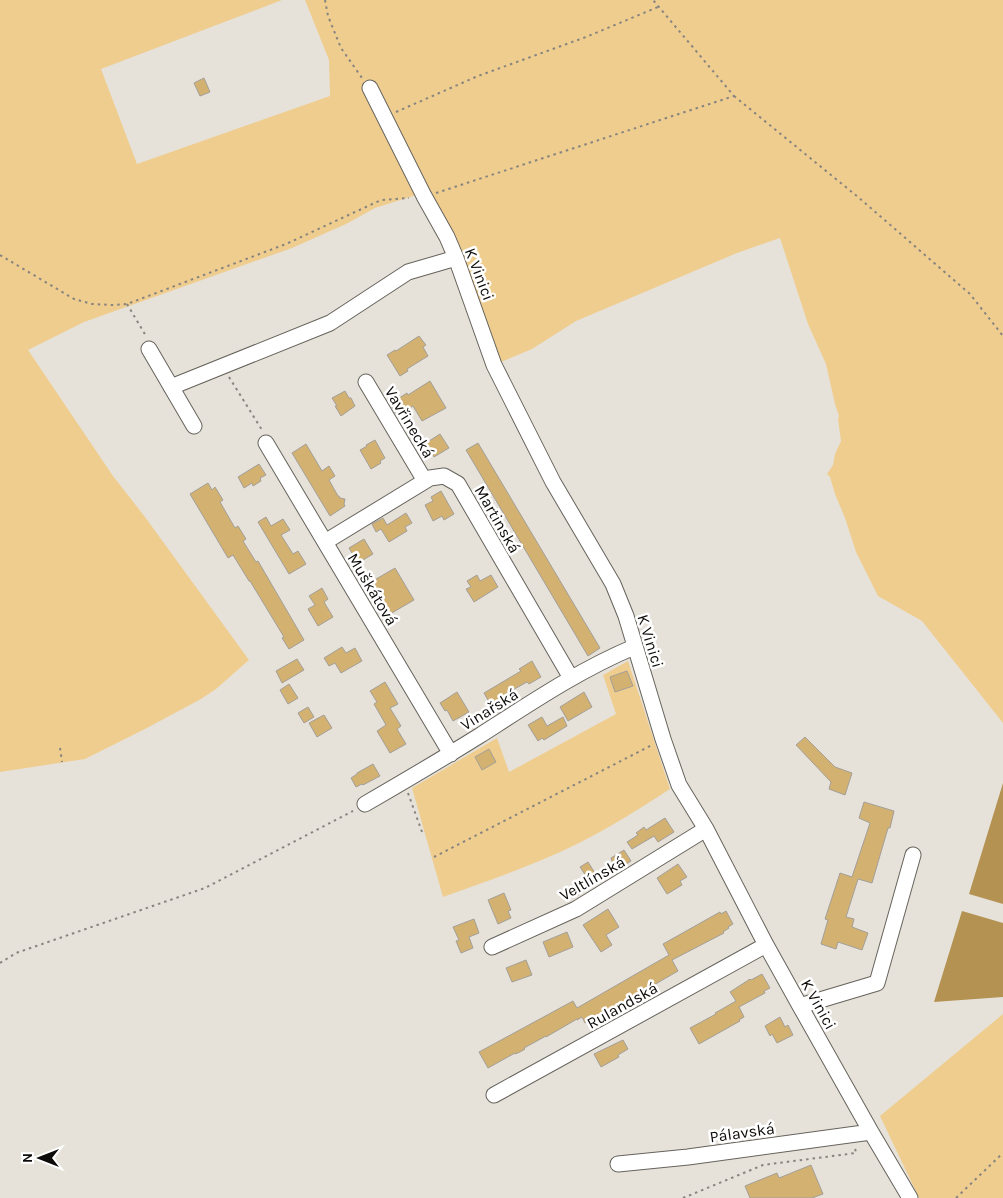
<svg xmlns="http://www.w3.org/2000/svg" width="1003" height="1198" viewBox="0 0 1003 1198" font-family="Karla,sans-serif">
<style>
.green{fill:#efcd8f}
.water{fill:#b49252}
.building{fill:#d3b170;stroke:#a39f98}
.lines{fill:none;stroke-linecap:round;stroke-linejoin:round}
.minor-casing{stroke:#66635c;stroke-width:17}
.path{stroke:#88847f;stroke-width:2;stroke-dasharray:2.5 4;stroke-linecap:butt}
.minor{stroke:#fff;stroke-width:15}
.labels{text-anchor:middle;stroke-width:5;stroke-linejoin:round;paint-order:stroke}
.street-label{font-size:16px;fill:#0d0b09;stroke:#fff}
</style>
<rect width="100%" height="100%" fill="#e6e2da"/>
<path class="green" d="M 0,0 L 282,0 L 101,69 L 137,164 L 330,96 L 329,60 L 305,0 L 1003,0 L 1003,723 L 922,621 L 878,596 L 856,552 L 845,518 L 835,494 L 830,477 L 827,474 L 833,465 L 835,454 L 841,441 L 838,419 L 839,416 L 835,404 L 826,364 L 808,324 L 780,238 L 737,253 L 576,321 L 532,349 L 501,362 L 464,260 L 429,191 L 375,208 L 346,224 L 292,248 L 84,322 L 28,350 L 113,476 L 145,517 L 249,660 L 216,689 L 201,699 L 145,729 L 85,759 L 0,772 Z
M 628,661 L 670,789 C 639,809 608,829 575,845 C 532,866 487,881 443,897 L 412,788 L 497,738 L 509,772 L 616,714 L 603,675 Z
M 1003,1014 L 1003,1198 L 919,1198 L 880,1116 Z"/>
<path class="water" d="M 1003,783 L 1003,904 L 969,894 Z
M 962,911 L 1003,923 L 1003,997 L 934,1002 Z"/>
<path class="building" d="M 204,78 L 210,92 L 200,96 L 194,83 Z
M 419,336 L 426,345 L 423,347 L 428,356 L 407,369 L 408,371 L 400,376 L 387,355 L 395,350 L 396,351 Z
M 430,381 L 446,408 L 422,421 L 413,406 L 397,416 L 390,404 L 407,393 L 408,395 Z
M 345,391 L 349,398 L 351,398 L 355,406 L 341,416 L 335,406 L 337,406 L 332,398 Z
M 440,434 L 449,448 L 434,457 L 426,443 Z
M 375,440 L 385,458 L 380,461 L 381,463 L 371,469 L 360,450 L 367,446 L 366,445 Z
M 478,443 L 600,648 L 588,656 L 466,450 Z
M 306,444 L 322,471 L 329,466 L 335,476 L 329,480 L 338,496 L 339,496 L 340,498 L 345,499 L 344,504 L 345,506 L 330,516 L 292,453 Z
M 259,464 L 266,475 L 260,478 L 261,481 L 253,486 L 252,483 L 244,488 L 238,477 Z
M 208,483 L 212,490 L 215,487 L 223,500 L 220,502 L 235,528 L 238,526 L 246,539 L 243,541 L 256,562 L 258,561 L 304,640 L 289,649 L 282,638 L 284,637 L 250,581 L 249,581 L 233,555 L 228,558 L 190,494 Z
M 441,491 L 454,514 L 444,520 L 442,516 L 433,521 L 425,505 L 433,501 L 431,497 Z
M 406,513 L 412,523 L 405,527 L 407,531 L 389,542 L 381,529 L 376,532 L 372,524 L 383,518 L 387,525 Z
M 266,517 L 271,526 L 283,519 L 290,530 L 281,535 L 293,554 L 298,551 L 306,564 L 289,574 L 258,522 Z
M 364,539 L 373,554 L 358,563 L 349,548 Z
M 395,568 L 414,600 L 390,614 L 371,582 Z
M 477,575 L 480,581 L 491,575 L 498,587 L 474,602 L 466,589 L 471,587 L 467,581 Z
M 322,588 L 328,599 L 324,602 L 333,617 L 318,626 L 308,609 L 315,605 L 309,596 Z
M 342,647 L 346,653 L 355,648 L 362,661 L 341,673 L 335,663 L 329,666 L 324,658 Z
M 297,659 L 304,670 L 282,683 L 276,671 Z
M 532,661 L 541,677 L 529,684 L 527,682 L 507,693 L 509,696 L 492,707 L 484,693 L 521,671 L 519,669 Z
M 627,671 L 633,686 L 615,692 L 610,677 Z
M 385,682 L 398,704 L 390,708 L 401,726 L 397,729 L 406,744 L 390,753 L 377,731 L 386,725 L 374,704 L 377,702 L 370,691 Z
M 289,684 L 298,698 L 288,704 L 280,690 Z
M 457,692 L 469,712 L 453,721 L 447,710 L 445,711 L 440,703 Z
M 584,692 L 592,707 L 568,721 L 560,707 Z
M 308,707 L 314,717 L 304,723 L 298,713 Z
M 324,715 L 332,728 L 317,737 L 309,723 Z
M 542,717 L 547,726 L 563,717 L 567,726 L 544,740 L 542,738 L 538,741 L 528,725 Z
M 805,737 L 835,767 L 852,773 L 845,795 L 829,789 L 831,782 L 796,745 Z
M 489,749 L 496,762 L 482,770 L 475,757 Z
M 373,764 L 380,776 L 363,785 L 362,784 L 356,787 L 351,778 L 357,774 L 357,773 Z
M 864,802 L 894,811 L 890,828 L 888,828 L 872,883 L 858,879 L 846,917 L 854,919 L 852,927 L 868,933 L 862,950 L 838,942 L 836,949 L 821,944 L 828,920 L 825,919 L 840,873 L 852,877 L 870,823 L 859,818 Z
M 665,818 L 674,832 L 658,842 L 654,836 L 632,849 L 627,842 L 638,835 L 636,833 L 644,827 L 646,830 Z
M 624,850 L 631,861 L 615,871 L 611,858 Z
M 588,862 L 600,881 L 575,897 L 569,888 L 586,876 L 580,867 Z
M 678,864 L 687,877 L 680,881 L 682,885 L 667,894 L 657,878 Z
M 504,893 L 511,910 L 508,911 L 511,918 L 498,924 L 488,900 Z
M 608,909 L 619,927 L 606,935 L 612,945 L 601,952 L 583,925 Z
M 726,911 L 733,924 L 728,927 L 729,928 L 723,932 L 724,933 L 672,960 L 678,971 L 652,986 L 653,987 L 643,992 L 643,991 L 621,1003 L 622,1004 L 612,1009 L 612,1008 L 585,1023 L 582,1017 L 577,1020 L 577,1019 L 546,1037 L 546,1036 L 524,1048 L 525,1049 L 520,1052 L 515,1054 L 515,1053 L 488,1068 L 479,1052 L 573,1001 L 577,1008 L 669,955 L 663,944 L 720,912 L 721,914 Z
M 474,919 L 479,933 L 469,937 L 473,948 L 461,953 L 456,941 L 459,940 L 453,927 Z
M 567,932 L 573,947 L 549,957 L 543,942 Z
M 526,960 L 532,975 L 512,982 L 506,968 Z
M 762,974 L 770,988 L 764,991 L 765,993 L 739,1007 L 744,1017 L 739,1020 L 740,1021 L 699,1044 L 690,1028 L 716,1014 L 715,1013 L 736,1001 L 730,992 L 750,979 L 751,980 Z
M 780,1017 L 785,1027 L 788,1025 L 793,1035 L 777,1043 L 772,1034 L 770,1036 L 765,1026 Z
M 623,1040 L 628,1049 L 618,1055 L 619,1057 L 601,1067 L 594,1054 Z
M 811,1165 L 823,1194 L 812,1198 L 750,1198 L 745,1186 L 777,1173 L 779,1178 Z"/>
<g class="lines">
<defs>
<path id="minor" d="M 370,88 L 424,196 L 447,237 L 456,258 L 494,365 L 553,482 L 613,584 L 626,616 L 663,739 L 679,785 L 706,829 L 766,945 L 800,1006 L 871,1132 L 910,1198
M 149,349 L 194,426
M 366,382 L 425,481
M 171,387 L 330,323 L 408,272 L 456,258
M 266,443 L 451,754
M 325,542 L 430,478 L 444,476 L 458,484 L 571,678
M 365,804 C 403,782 442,759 479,736 C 529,704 579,670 634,647
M 492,947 L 576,909 L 706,829
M 800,1006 L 877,983 L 913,855
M 494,1095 L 766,945
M 618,1164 L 688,1157 L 871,1132"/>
</defs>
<use href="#minor" class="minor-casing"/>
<path class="path" d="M 325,0 L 328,16 L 341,48 L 362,78
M 734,96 L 858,197 L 970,294 L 1003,336
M 396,112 L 478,76 L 586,37 L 658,7
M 436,193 L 734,96 L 653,0
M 0,255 L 74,299 L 92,304 L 113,305 L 127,304 L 286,244 L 381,200 L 409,198
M 127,304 L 146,336
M 229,377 L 262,430
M 60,748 L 62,762
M 408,793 L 422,832
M 434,857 L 652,745
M 0,963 L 16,953 L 205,888 L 353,811
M 683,1198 L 763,1165 L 856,1153 L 855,1148
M 956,1198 L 1003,1153"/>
<use href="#minor" class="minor"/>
</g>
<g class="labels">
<g class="street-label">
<text transform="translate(480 274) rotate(69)" y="6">K Vinici</text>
<text transform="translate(410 422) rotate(59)" y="6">Vavřinecká</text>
<text transform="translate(498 519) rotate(60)" y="6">Martinská</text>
<text transform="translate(373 589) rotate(59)" y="6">Muškátová</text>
<text transform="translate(651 641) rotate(73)" y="6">K Vinici</text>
<text transform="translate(489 709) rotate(-32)" y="6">Vinařská</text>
<text transform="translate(592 878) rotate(-30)" y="6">Veltlínská</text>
<text transform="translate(819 1004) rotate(61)" y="6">K Vinici</text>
<text transform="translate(622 1005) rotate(-29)" y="6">Rulandská</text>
<text transform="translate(742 1132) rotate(-8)" y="6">Pálavská</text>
</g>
</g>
<g transform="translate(40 1158) rotate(270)" stroke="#ffffff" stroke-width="4" paint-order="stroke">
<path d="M0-4L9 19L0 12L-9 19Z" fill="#0d0b09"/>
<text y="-8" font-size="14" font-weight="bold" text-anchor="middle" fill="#0d0b09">N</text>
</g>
</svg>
